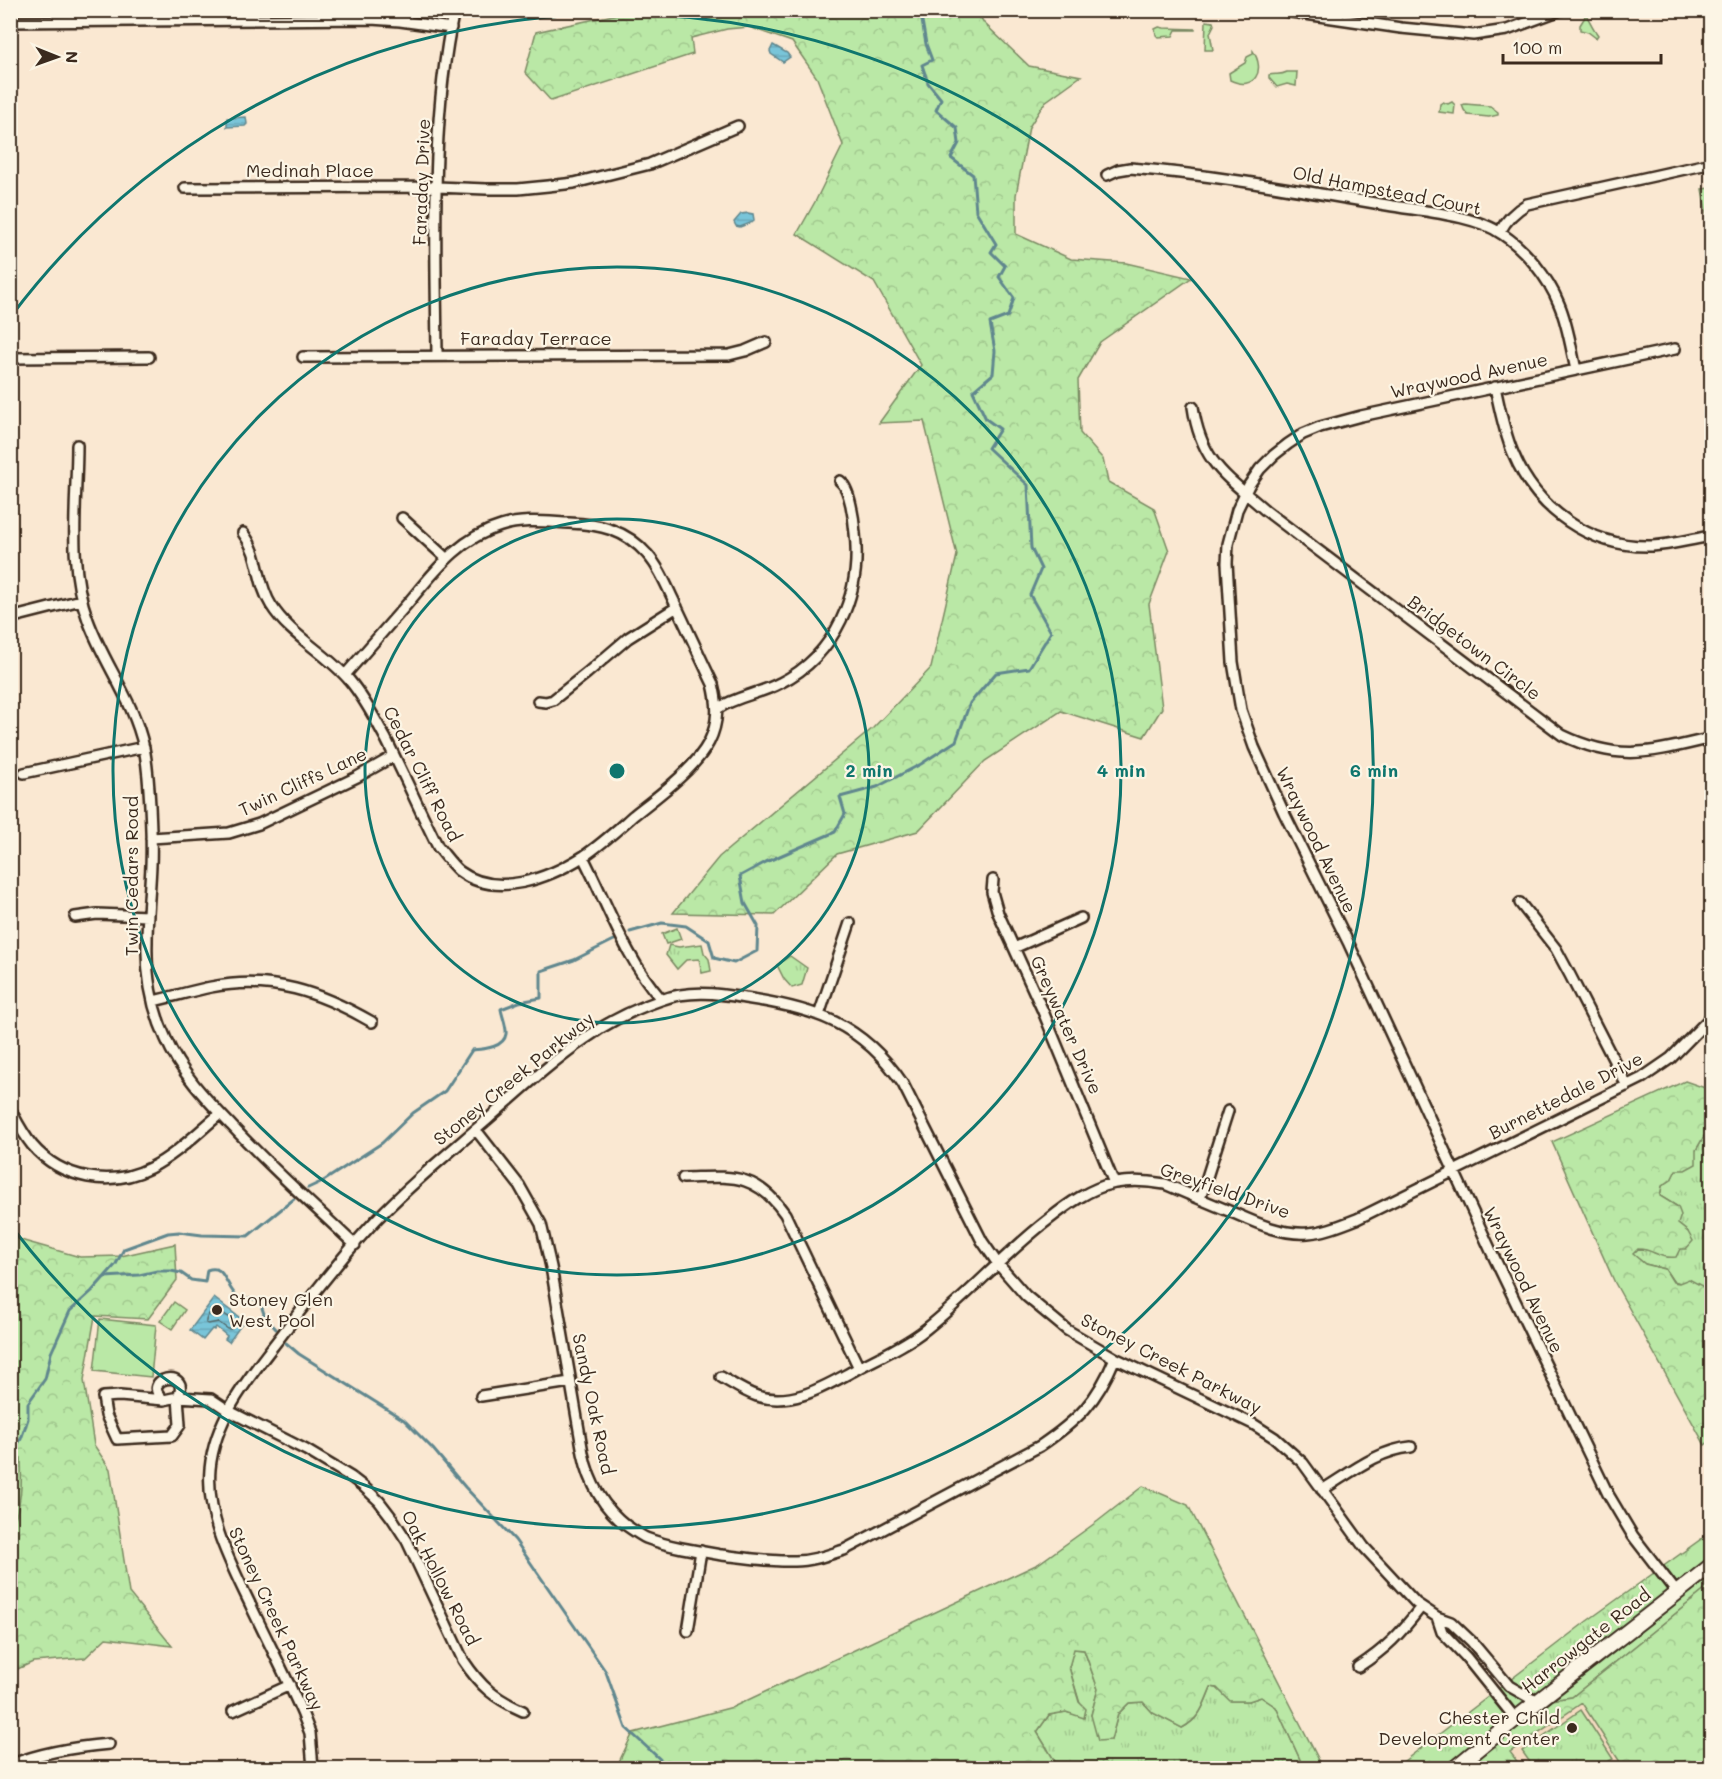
<svg xmlns="http://www.w3.org/2000/svg" width="1722" height="1779" viewBox="0 0 1722 1779" font-family="Mali,sans-serif">
<style>
.built{fill:#f5dbc1}
.grass{fill:url(#grass-tufts);stroke:#7a8962;stroke-width:1.5}
.forest{fill:url(#forest-crowns);stroke:#7a8962;stroke-width:1.5}
.wetland{fill:url(#wetland-marsh);stroke:#7a8962;stroke-width:1.5}
.garden{fill:#bae8a6;stroke:#7a8962;stroke-width:1.5}
.water{fill:url(#water-rules);stroke:#60878e;stroke-width:1.5}
.lines{fill:none;stroke-linecap:round;stroke-linejoin:round}
.shore{stroke:#546869;stroke-width:1.5}
.stream{stroke:#60878e;stroke-width:3}
.minor-casing{stroke:#3b2a1e;stroke-width:14}
.secondary-casing{stroke:#3b2a1e;stroke-width:18}
.minor{stroke:#fcf5e5;stroke-width:9}
.secondary{stroke:#fcf5e5;stroke-width:14}
.ring{fill:none;stroke:#0f766e;stroke-width:3}
.poi-dot{fill:#3b2a1e;stroke:#fcf5e5;stroke-width:2}
.labels{text-anchor:middle;stroke-width:4.5;stroke-linejoin:round;paint-order:stroke}
.street-label{font-size:18px;fill:#3b2a1e;stroke:#fcf5e5}
.poi-label{font-size:18px;fill:#3b2a1e;stroke:#fcf5e5;text-anchor:start}
.centre{fill:#0f766e;stroke:#fcf5e5;stroke-width:3}
.ring-label{font-size:18px;text-anchor:middle;font-weight:bold;fill:#0f766e;stroke:#fcf5e5;stroke-width:4.5;stroke-linejoin:round;paint-order:stroke}
</style>
<defs>
<pattern id="grass-tufts" width="24" height="20" patternUnits="userSpaceOnUse" patternTransform="scale(1.5)"><rect width="24" height="20" fill="#bae8a6"/><path d="M3 7l-1-3M5 7V3M7 7l1-3M15 17l-1-3M17 17v-4M19 17l1-3" fill="none" stroke="#a1c78e"/></pattern>
<pattern id="forest-crowns" width="20" height="18" patternUnits="userSpaceOnUse" patternTransform="scale(1.5)"><rect width="20" height="18" fill="#bae8a6"/><path d="M2 6a3 3 0 1 1 6 0M12 15a3 3 0 1 1 6 0" fill="none" stroke="#a1c78e"/></pattern>
<pattern id="wetland-marsh" width="20" height="14" patternUnits="userSpaceOnUse" patternTransform="scale(1.5)"><rect width="20" height="14" fill="#bae8a6"/><path d="M1 5h8M5 5V1M11 12h8M15 12V8" fill="none" stroke="#a1c78e"/></pattern>
<pattern id="water-rules" width="6" height="5" patternUnits="userSpaceOnUse" patternTransform="scale(1.5)"><rect width="6" height="5" fill="#79c5d9"/><path d="M0 2.5h6" fill="none" stroke="#6aa9ba"/></pattern>
</defs>
<rect width="100%" height="100%" fill="#fae8d2"/>
<filter id="ink" filterUnits="userSpaceOnUse"><feTurbulence type="fractalNoise" baseFrequency=".0167" numOctaves="2"/><feDisplacementMap in="SourceGraphic" scale="12" xChannelSelector="R" yChannelSelector="G"/><feConvolveMatrix kernelMatrix="1 2 1 2 8 2 1 2 1" color-interpolation-filters="sRGB"/></filter>
<g filter="url(#ink)">
<path class="built" d="M 1582,1703 L 1620,1762 L 1628,1768 L 1522,1768 L 1510,1753 Z"/>
<path class="grass" d="M 1711,188 L 1712,234 L 1710,235 L 1702,189 Z
M 702,944 L 704,953 L 709,959 L 711,971 L 702,973 L 699,959 L 686,960 L 677,969 L 666,955 L 669,945 L 679,947 Z
M 790,956 L 807,968 L 802,985 L 792,988 L 784,979 L 777,965 Z
M 1704,1136 L 1711,1136 L 1711,1291 L 1673,1281 L 1665,1269 L 1645,1264 L 1632,1254 L 1638,1249 L 1648,1249 L 1655,1253 L 1688,1232 L 1678,1224 L 1678,1207 L 1660,1196 L 1662,1186 L 1671,1180 L 1676,1169 L 1696,1150 Z
M 1711,1532 L 1711,1585 L 1572,1697 L 1538,1702 L 1455,1768 L 1395,1768 L 1587,1621 Z
M 1073,1649 L 1084,1650 L 1098,1689 L 1091,1715 L 1111,1740 L 1118,1714 L 1129,1703 L 1143,1702 L 1153,1713 L 1182,1728 C 1200,1719 1204,1705 1211,1687 L 1217,1688 L 1231,1701 L 1249,1701 L 1261,1697 L 1276,1707 L 1304,1768 L 1059,1768 L 1037,1732 L 1049,1715 L 1066,1712 L 1084,1717 L 1069,1667 Z
M 1581,1710 L 1613,1759 L 1597,1768 L 1534,1768 L 1522,1751 Z"/>
<path class="forest" d="M 976,10 L 984,23 L 1029,66 L 1081,76 L 1045,102 L 1029,127 L 1016,195 L 1016,234 L 1071,259 L 1126,263 L 1191,278 L 1100,342 L 1078,380 L 1080,433 L 1103,459 L 1108,482 L 1154,508 L 1169,551 L 1149,604 L 1162,708 L 1144,737 L 1061,711 L 985,761 L 918,831 L 837,854 L 774,915 L 673,913 L 719,857 L 873,728 L 931,668 L 957,555 L 924,421 L 879,423 L 921,365 L 874,282 L 797,234 L 816,200 L 843,145 L 817,78 L 792,42 L 749,27 L 727,29 L 691,38 L 693,54 L 551,101 L 525,72 L 536,32 L 636,10 Z
M 1685,1081 L 1711,1090 L 1711,1136 L 1704,1136 L 1696,1150 L 1696,1164 L 1685,1170 L 1676,1170 L 1671,1180 L 1662,1186 L 1660,1196 L 1678,1207 L 1681,1215 L 1678,1224 L 1688,1232 L 1693,1241 L 1686,1249 L 1680,1249 L 1676,1257 C 1657,1259 1655,1249 1638,1249 L 1633,1254 L 1645,1264 L 1665,1269 L 1673,1282 L 1679,1283 L 1689,1279 L 1711,1291 L 1712,1439 L 1705,1445 L 1615,1283 L 1552,1142 Z
M 10,1237 L 80,1257 L 121,1256 L 175,1244 L 177,1280 L 148,1319 L 95,1316 L 84,1380 L 94,1445 L 110,1469 L 129,1593 L 172,1646 L 106,1638 L 85,1658 L 33,1662 L 11,1672 Z
M 1143,1486 L 1188,1505 L 1323,1768 L 1304,1768 L 1276,1707 L 1261,1697 L 1249,1701 L 1230,1701 L 1217,1688 L 1211,1687 C 1203,1705 1201,1718 1182,1728 L 1153,1713 L 1143,1702 L 1129,1703 L 1118,1714 L 1111,1740 L 1098,1741 L 1091,1715 L 1098,1689 L 1084,1650 L 1074,1649 L 1069,1667 L 1079,1702 L 1086,1709 L 1084,1718 L 1066,1712 L 1049,1715 L 1037,1732 L 1059,1768 L 616,1768 L 633,1733 L 733,1707 L 1038,1564 L 1098,1521 Z
M 1711,1585 L 1711,1768 L 1628,1768 L 1620,1762 L 1582,1703 L 1510,1752 L 1522,1768 L 1455,1768 L 1538,1702 L 1572,1697 Z"/>
<path class="wetland" d="M 21,1458 C 22,1481 22,1507 11,1527 L 11,1464 Z"/>
<path class="garden" d="M 1578,11 L 1584,11 C 1589,19 1592,27 1598,35 L 1596,38 L 1588,32 L 1580,30 L 1580,25 L 1585,17 L 1584,14 Z
M 1206,21 L 1213,22 L 1214,25 L 1210,33 L 1213,50 L 1205,50 Z
M 1159,27 L 1164,28 L 1195,29 L 1195,30 L 1176,30 L 1173,36 L 1158,37 L 1156,35 L 1155,29 Z
M 1253,51 C 1266,70 1255,92 1230,80 L 1229,73 L 1245,63 L 1247,57 L 1253,54 Z
M 1287,72 L 1297,72 L 1296,86 L 1287,84 L 1277,87 L 1269,78 L 1269,75 C 1276,73 1280,76 1287,72 Z
M 1443,102 L 1448,104 L 1452,102 L 1455,105 L 1454,114 L 1439,112 L 1440,104 Z
M 1465,104 L 1490,106 L 1498,112 L 1498,115 L 1489,117 L 1468,115 L 1464,110 L 1462,105 Z
M 677,928 L 681,939 L 666,944 L 662,934 Z
M 174,1302 L 185,1310 L 172,1329 L 160,1321 Z
M 100,1319 L 156,1325 L 151,1377 L 94,1371 Z"/>
<path class="water" d="M 773,45 L 787,53 L 790,57 L 783,62 L 771,54 L 770,51 Z
M 246,117 L 247,124 L 245,126 L 227,127 L 227,118 Z
M 748,213 L 753,214 L 754,220 L 753,222 L 740,227 L 736,226 L 734,222 L 741,214 Z
M 214,1298 L 244,1321 L 229,1342 L 225,1339 L 227,1336 L 216,1327 L 214,1330 L 212,1329 L 203,1340 L 190,1330 Z"/>
<g class="lines">
<path class="shore" d="M 216,1308 L 234,1321 L 235,1324 L 231,1329 L 228,1329 L 218,1322 L 208,1324 L 206,1323 C 205,1318 212,1309 216,1308 Z"/>
<path class="stream" d="M 630,932 L 662,923 L 686,926 L 709,941 L 714,958 L 734,963 L 757,951 L 758,926 L 745,903 L 740,876 L 766,862 L 835,832 L 845,814 L 840,797 L 877,787 L 921,764 L 956,741 L 970,703 L 996,673 L 1029,668 L 1051,632 L 1030,595 L 1041,569 L 1031,548 L 1028,485 L 988,448 L 1000,429 L 986,419 L 973,391 L 993,374 L 995,351 L 990,323 L 1008,316 L 1014,298 L 999,277 L 1005,266 L 991,252 L 996,244 L 976,211 L 973,175 L 951,158 L 959,143 L 957,128 L 936,110 L 941,99 L 928,83 L 922,65 L 932,60 L 926,44 L 921,15 L 925,10
M 308,1188 L 325,1180 L 382,1143 L 413,1113 L 445,1091 L 472,1050 C 483,1049 504,1048 506,1034 C 507,1027 502,1016 501,1009 L 519,1002 L 541,998 L 541,971 L 574,960 L 614,940
M 105,1277 L 139,1275 L 157,1271 L 171,1271 L 181,1273 L 191,1280 L 205,1282 L 207,1270 C 221,1265 223,1276 229,1285 C 231,1290 235,1294 238,1298 L 254,1299 L 260,1302 L 265,1317 L 276,1329
M 286,1343 L 299,1354 L 404,1420 L 433,1449 L 465,1487 L 515,1540 L 606,1672 L 626,1728 L 663,1762 L 677,1766 L 680,1768
M 10,1454 L 21,1439 L 28,1419 L 28,1403 L 45,1379 L 51,1353 L 70,1311 L 92,1291 L 116,1264 L 124,1249 L 168,1233 L 179,1232 L 202,1235 L 248,1236 L 294,1199"/>
<defs>
<path id="minor" d="M 1278,10 L 1401,28 L 1473,35 L 1507,30 L 1561,10
M 10,22 L 371,19 L 400,21 L 451,28
M 1107,175 L 1118,170 L 1130,168 C 1216,175 1302,191 1387,205 C 1420,211 1476,215 1502,234 C 1526,250 1548,277 1559,304 C 1568,325 1571,348 1576,370
M 185,188 L 437,187 L 486,189 L 518,189 L 548,186 L 574,183 L 650,164 L 738,126
M 1500,232 C 1506,220 1515,211 1527,204 L 1712,163
M 1675,349 L 1361,416 L 1320,427 L 1303,434 L 1288,444 L 1274,455 L 1260,469 L 1249,485 L 1237,510 L 1228,544 L 1227,563 L 1233,662 L 1241,710 L 1254,747 L 1284,813 L 1349,944 L 1491,1251 L 1608,1494 L 1633,1536 L 1677,1593
M 437,356 C 436,242 430,123 454,10
M 303,357 L 729,355 L 745,351 L 766,342
M 10,358 L 149,357
M 1495,387 C 1500,410 1504,432 1513,453 C 1536,509 1590,548 1652,546 C 1670,545 1688,540 1706,537
M 1193,407 C 1201,462 1226,476 1265,510 L 1562,735 C 1620,763 1652,752 1712,738
M 77,445 C 77,502 67,565 88,620 C 104,664 134,701 144,748 C 148,767 149,787 150,806 C 151,826 152,846 151,865 C 150,891 147,916 147,942 C 146,975 152,1009 166,1039 C 180,1072 206,1099 231,1125 C 270,1167 313,1205 355,1245
M 402,518 L 446,558
M 243,533 C 261,556 256,581 271,605 C 290,636 327,653 350,681 C 365,699 375,719 386,739 C 404,775 420,811 438,847 C 445,855 451,864 459,871 C 497,899 549,878 584,856 C 602,844 618,829 634,815 C 658,796 695,769 709,742 C 719,722 718,704 713,684 C 699,655 686,626 672,597 C 665,582 658,566 647,554 C 626,530 600,524 569,523 C 546,522 523,519 501,526 C 459,538 435,571 408,603 C 387,627 366,651 345,675
M 10,618 L 81,600
M 538,701 L 546,702 L 553,700 L 587,673 L 628,638 L 677,607
M 717,709 C 736,696 760,694 780,683 C 836,655 862,593 855,533 C 854,520 850,488 840,481
M 24,773 L 144,747
M 151,838 L 229,833 L 259,824 L 357,777 L 394,756
M 583,857 C 608,905 625,958 661,999
M 993,880 L 992,892 L 998,913 L 1042,1009 L 1114,1183
M 1520,903 L 1556,949 L 1570,975 L 1627,1086
M 75,917 L 97,914 L 148,916
M 1014,948 L 1081,918
M 153,1001 C 172,997 191,991 211,987 C 272,975 320,992 372,1022
M 819,1015 L 850,923
M 10,1109 C 17,1122 23,1134 32,1145 C 61,1179 111,1188 150,1168 C 176,1155 198,1132 220,1114
M 476,1130 L 519,1185 L 541,1224 L 551,1267 L 583,1453 C 589,1482 603,1508 627,1526 C 633,1530 640,1535 646,1538 C 670,1547 697,1551 722,1555 C 746,1558 771,1562 795,1561 C 812,1561 828,1555 844,1550 L 1040,1446 C 1078,1420 1097,1402 1115,1358
M 683,1178 C 730,1177 755,1171 785,1214 L 859,1368
M 1200,1199 L 1228,1111
M 721,1377 C 733,1384 745,1392 757,1396 C 793,1407 825,1386 855,1370 C 879,1357 905,1346 926,1329 C 969,1295 1005,1253 1048,1220 C 1068,1204 1090,1188 1115,1183 C 1132,1180 1148,1181 1165,1184 C 1186,1193 1207,1202 1229,1211 C 1254,1222 1280,1235 1308,1233 C 1325,1232 1341,1225 1357,1219 L 1642,1078 L 1671,1058 L 1712,1016
M 481,1396 L 570,1382
M 164,1400 L 120,1396 L 103,1397 L 106,1415 L 117,1439 L 172,1436 L 180,1425 L 178,1397 L 164,1400 C 137,1379 192,1366 178,1397 L 211,1399 L 229,1411 L 306,1450 L 351,1477 L 364,1487 L 379,1501 L 392,1518 L 407,1541 L 463,1660 C 481,1687 494,1698 523,1711
M 1322,1490 C 1350,1473 1378,1450 1411,1447
M 1437,1617 L 1442,1632 L 1466,1657 L 1515,1718
M 688,1631 L 701,1551
M 1358,1667 C 1387,1648 1400,1634 1421,1607
M 233,1711 L 290,1685
M 10,1765 C 42,1752 74,1747 109,1744
M 313,1768 L 310,1733 L 303,1715 C 287,1678 268,1642 251,1606 C 230,1562 206,1518 210,1469 C 215,1415 253,1373 284,1332 C 313,1294 343,1255 376,1220 C 410,1184 450,1152 488,1119 C 520,1091 551,1062 586,1038 C 608,1022 635,1009 661,1000 C 689,990 716,993 745,998 C 814,1008 862,1023 903,1084 L 982,1241 L 998,1264 L 1026,1296 L 1067,1330 L 1115,1358 L 1253,1424 L 1275,1438 L 1303,1463 L 1364,1547 L 1416,1603 L 1437,1617 L 1451,1622 L 1472,1642 L 1509,1686 L 1537,1702"/>
<path id="secondary" d="M 1455,1768 C 1538,1699 1626,1634 1712,1565"/>
</defs>
<use href="#minor" class="minor-casing"/>
<use href="#secondary" class="secondary-casing"/>
<use href="#minor" class="minor"/>
<use href="#secondary" class="secondary"/>
</g>
</g>
<g class="ring">
<circle cx="617" cy="771" r="252"/>
<circle cx="617" cy="771" r="504"/>
<path d="M12 315A757 757 0 1 1 12 1227"/>
</g>
<g class="poi-dot">
<circle cx="217" cy="1310" r="6"/>
<circle cx="1572" cy="1728" r="6"/>
</g>
<g class="labels">
<g class="street-label">
<text x="310" y="177">Medinah Place</text>
<text transform="translate(422 182) rotate(-88)" y="6">Faraday Drive</text>
<text transform="translate(1387 191) rotate(11)" y="6">Old Hampstead Court</text>
<text x="536" y="345">Faraday Terrace</text>
<text transform="translate(1469 376) rotate(-12)" y="6">Wraywood Avenue</text>
<text transform="translate(1474 648) rotate(37)" y="6">Bridgetown Circle</text>
<text transform="translate(422 774) rotate(63)" y="6">Cedar Cliff Road</text>
<text transform="translate(303 782) rotate(-25)" y="6">Twin Cliffs Lane</text>
<text transform="translate(1316 840) rotate(64)" y="6">Wraywood Avenue</text>
<text transform="translate(132 876) rotate(-90)" y="6">Twin Cedars Road</text>
<text transform="translate(1066 1025) rotate(66)" y="6">Greywater Drive</text>
<text transform="translate(514 1079) rotate(-39)" y="6">Stoney Creek Parkway</text>
<text transform="translate(1566 1096) rotate(-27)" y="6">Burnettedale Drive</text>
<text transform="translate(1225 1191) rotate(19)" y="6">Greyfield Drive</text>
<text transform="translate(1523 1280) rotate(64)" y="6">Wraywood Avenue</text>
<text transform="translate(1171 1364) rotate(27)" y="6">Stoney Creek Parkway</text>
<text transform="translate(593 1404) rotate(78)" y="6">Sandy Oak Road</text>
<text transform="translate(440 1578) rotate(63)" y="6">Oak Hollow Road</text>
<text transform="translate(276 1619) rotate(65)" y="6">Stoney Creek Parkway</text>
<text transform="translate(1586 1641) rotate(-38)" y="6">Harrowgate Road</text>
</g>
<g class="poi-label">
<text x="229" y="1306">Stoney Glen<tspan x="229" dy="21">West Pool</tspan></text>
<text x="1560" y="1724" text-anchor="end">Chester Child<tspan x="1560" dy="21">Development Center</tspan></text>
</g>
</g>
<circle cx="617" cy="771" r="9" class="centre"/>
<g class="ring-label">
<text x="869" y="777">2 min</text>
<text x="1121" y="777">4 min</text>
<text x="1374" y="777">6 min</text>
</g>
<rect width="1722" height="1779" fill="none" stroke="#fcf5e5" stroke-width="36"/>
<rect x="18" y="18" width="1686" height="1743" fill="none" stroke="#3b2a1e" stroke-width="2" filter="url(#ink)"/>
<g transform="translate(57 57) rotate(91)" stroke="#fcf5e5" stroke-width="4.5" paint-order="stroke">
<path d="M0-4.5L10 22L0 15L-10 22Z" fill="#3b2a1e"/>
<text y="-9" font-size="16" font-weight="bold" text-anchor="middle" fill="#3b2a1e">N</text>
</g>
<path d="M1503 54v9h158v-9" fill="none" stroke="#3b2a1e" stroke-width="3"/>
<text x="1512" y="54" font-size="18" fill="#3b2a1e" stroke="#fcf5e5" stroke-width="4.5" paint-order="stroke">100 m</text>
</svg>
